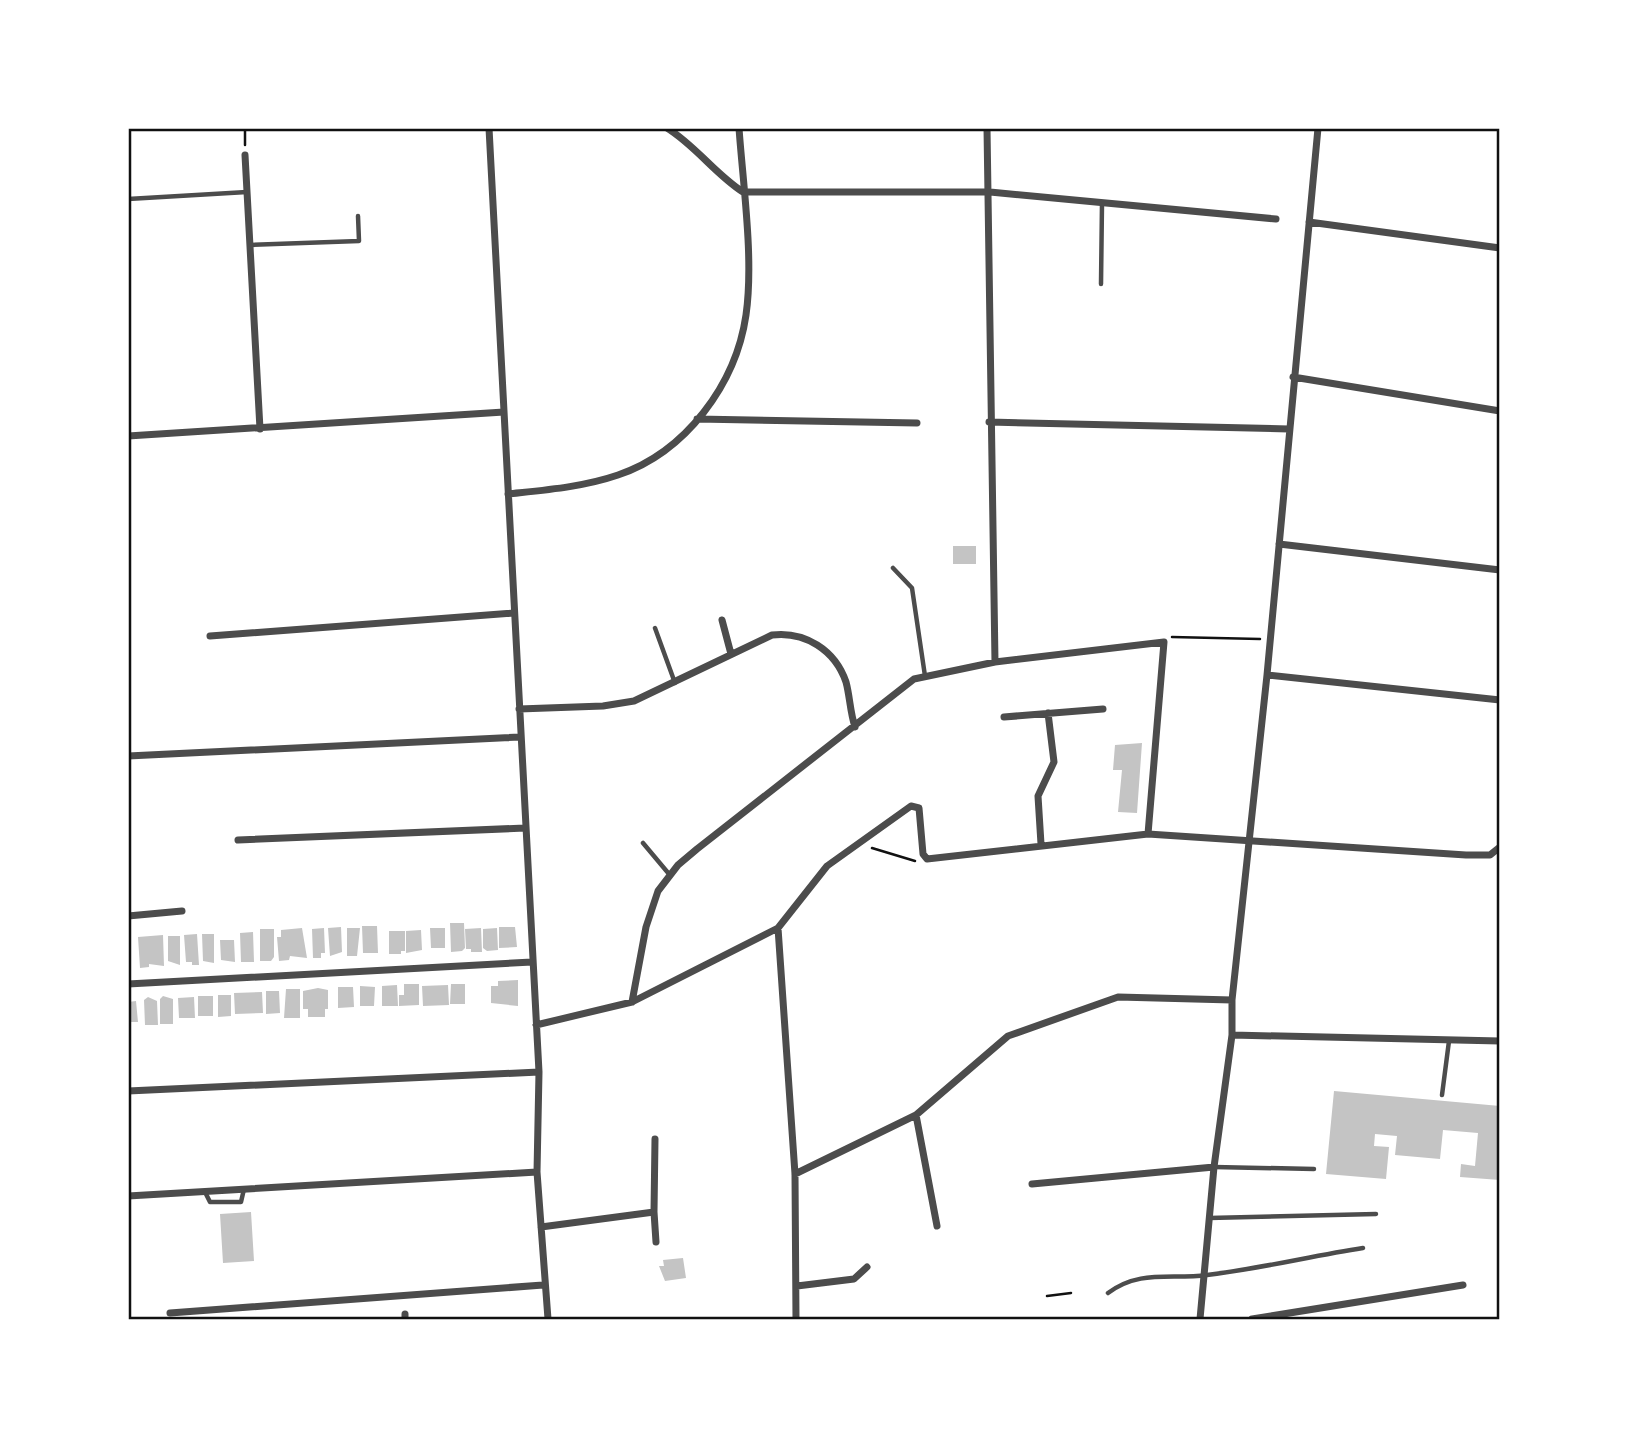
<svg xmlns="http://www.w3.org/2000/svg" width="1628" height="1447" viewBox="0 0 1628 1447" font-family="'PT Serif',serif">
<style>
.building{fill:#c4c4c4}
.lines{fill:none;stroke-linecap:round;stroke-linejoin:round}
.path{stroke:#111;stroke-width:2.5}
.service{stroke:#4c4c4c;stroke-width:4.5}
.minor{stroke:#4c4c4c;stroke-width:7}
.neatline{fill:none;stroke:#111;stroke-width:2.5}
</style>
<rect width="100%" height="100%" fill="#fff"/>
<path class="building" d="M 953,546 L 976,546 L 976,564 L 953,564 Z
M 1142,743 L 1137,813 L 1118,812 L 1122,770 L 1113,770 L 1115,745 Z
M 450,923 L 464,923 L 465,948 L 462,951 L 451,952 Z
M 362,926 L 377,926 L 378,953 L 363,953 Z
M 341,927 L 342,952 L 330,956 L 328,928 Z
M 499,927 L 515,927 L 517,947 L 499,948 Z
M 302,928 L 307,958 L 290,956 L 289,960 L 279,961 L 277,937 L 281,937 L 281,930 Z
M 324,928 L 325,953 L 321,953 L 321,958 L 313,958 L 312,929 Z
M 347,928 L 360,928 L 357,956 L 347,956 Z
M 430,928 L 445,928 L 445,948 L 431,948 Z
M 481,928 L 482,952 L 471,952 L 471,949 L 466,949 L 465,929 Z
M 497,928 L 498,950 L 487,951 L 483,948 L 483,929 Z
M 260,929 L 274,929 L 274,957 L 271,961 L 260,961 Z
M 421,930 L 422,950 L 406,953 L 406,931 Z
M 389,931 L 405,931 L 405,951 L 401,951 L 401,954 L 389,954 Z
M 253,932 L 254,962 L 241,962 L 240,933 Z
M 197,934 L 199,965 L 192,965 L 192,962 L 186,962 L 184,935 Z
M 202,934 L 214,934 L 214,963 L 203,961 Z
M 163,935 L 164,966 L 149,964 L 149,967 L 140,968 L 138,937 Z
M 168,936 L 180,936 L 180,965 L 168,961 Z
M 220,940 L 234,940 L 235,962 L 221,960 Z
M 518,980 L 518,1006 L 491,1003 L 491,986 L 498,986 L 498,981 Z
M 404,984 L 419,984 L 419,1005 L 399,1006 L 399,995 L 404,995 Z
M 451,984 L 465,984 L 465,1004 L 450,1004 Z
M 397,985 L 398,1006 L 382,1006 L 382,986 Z
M 448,985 L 449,1005 L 423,1006 L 422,986 Z
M 360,986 L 375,987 L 374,1006 L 360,1006 Z
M 338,987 L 353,987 L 354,1007 L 338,1008 Z
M 318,988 L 328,990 L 328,1009 L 325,1009 L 325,1017 L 308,1017 L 308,1009 L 303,1009 L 303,991 Z
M 286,989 L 300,989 L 300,1018 L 284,1018 Z
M 266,991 L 279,991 L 280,1013 L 266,1014 Z
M 262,992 L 263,1013 L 235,1014 L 234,993 Z
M 218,995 L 231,995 L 231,1016 L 218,1017 Z
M 163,996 L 173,999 L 173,1024 L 160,1024 L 160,999 Z
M 198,996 L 213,996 L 213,1016 L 198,1016 Z
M 148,997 L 157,1001 L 158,1025 L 145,1025 L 144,1000 Z
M 194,997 L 195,1018 L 179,1018 L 178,998 Z
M 136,1001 L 138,1022 L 128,1022 L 128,1002 Z
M 1334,1091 L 1500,1106 L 1500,1180 L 1460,1177 L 1461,1164 L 1475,1166 L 1478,1133 L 1443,1130 L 1440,1159 L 1395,1155 L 1397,1136 L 1375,1134 L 1374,1146 L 1389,1147 L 1386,1179 L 1326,1174 Z
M 251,1212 L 254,1261 L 223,1263 L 220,1214 Z
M 683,1258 L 686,1278 L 665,1281 L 659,1266 L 664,1266 L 663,1260 Z"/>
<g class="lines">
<path class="path" d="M 245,145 L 245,128
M 1172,637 L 1260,639
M 872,848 L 915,861
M 1047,1296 L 1071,1293"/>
<path class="service" d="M 128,199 L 247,192
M 250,245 L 359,241 L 358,216
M 1101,284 L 1102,203
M 893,568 L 912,588 L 925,676
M 655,628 L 675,683
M 643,843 L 669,874
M 1442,1095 L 1449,1041
M 1214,1167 L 1314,1169
M 205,1192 L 210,1202 L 241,1202 L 244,1189
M 1209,1218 L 1376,1214
M 1108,1293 C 1140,1269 1171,1280 1207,1275 C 1259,1269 1311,1256 1363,1248"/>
<path class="minor" d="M 489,128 L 539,1072 L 537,1172 L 548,1319
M 667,128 C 696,146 715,174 743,192 L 990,192 L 1276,219
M 987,128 L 995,662
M 245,155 L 260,429
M 1309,222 L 1500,248
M 1293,377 L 1500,411
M 697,419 L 917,423
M 989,422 L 1289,429
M 128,436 L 504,412
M 508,494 C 545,490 583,487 618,475 C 686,452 736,384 746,315 C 754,259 743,185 739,128
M 1279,544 L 1500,570
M 722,620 L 731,654
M 210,636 L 514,613
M 1267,675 L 1500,700
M 519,709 L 603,706 L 634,701 L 772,635 C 805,631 835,650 846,682 C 850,697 850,712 855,727
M 1004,717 L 1103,709
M 128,756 L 520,737
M 238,840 L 525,828
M 1041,844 L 1038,796 L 1054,762 L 1048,713
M 128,916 L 182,911
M 778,928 L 795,1174 L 796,1319
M 128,984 L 532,962
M 632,1002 L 646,927 L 658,891 L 678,865 L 697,849 L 914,679 L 995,662 L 1164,642 L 1148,834
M 536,1025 L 632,1002 L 778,928 L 827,866 L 911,806 L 919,808 L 923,854 L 927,859 L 1148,834 L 1466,855 L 1490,855 L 1500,847
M 1232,1035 L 1500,1041
M 128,1091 L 539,1072
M 916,1115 L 937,1226
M 795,1174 L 916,1115 L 1008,1036 L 1118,997 L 1232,1000
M 1032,1184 L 1214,1167
M 128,1196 L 537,1172
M 654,1212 L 656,1242
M 541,1227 L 654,1212 L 655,1139
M 797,1286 L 854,1279 L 867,1267
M 170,1313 L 543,1285
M 405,1314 L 405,1319
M 1200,1319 L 1214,1167 L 1232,1035 L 1232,1000 L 1267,675 L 1318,128
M 1252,1319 L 1463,1285"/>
</g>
<rect width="1628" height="1447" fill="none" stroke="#ffffff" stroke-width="259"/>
<rect x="130" y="130" width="1368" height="1188" class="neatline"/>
</svg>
